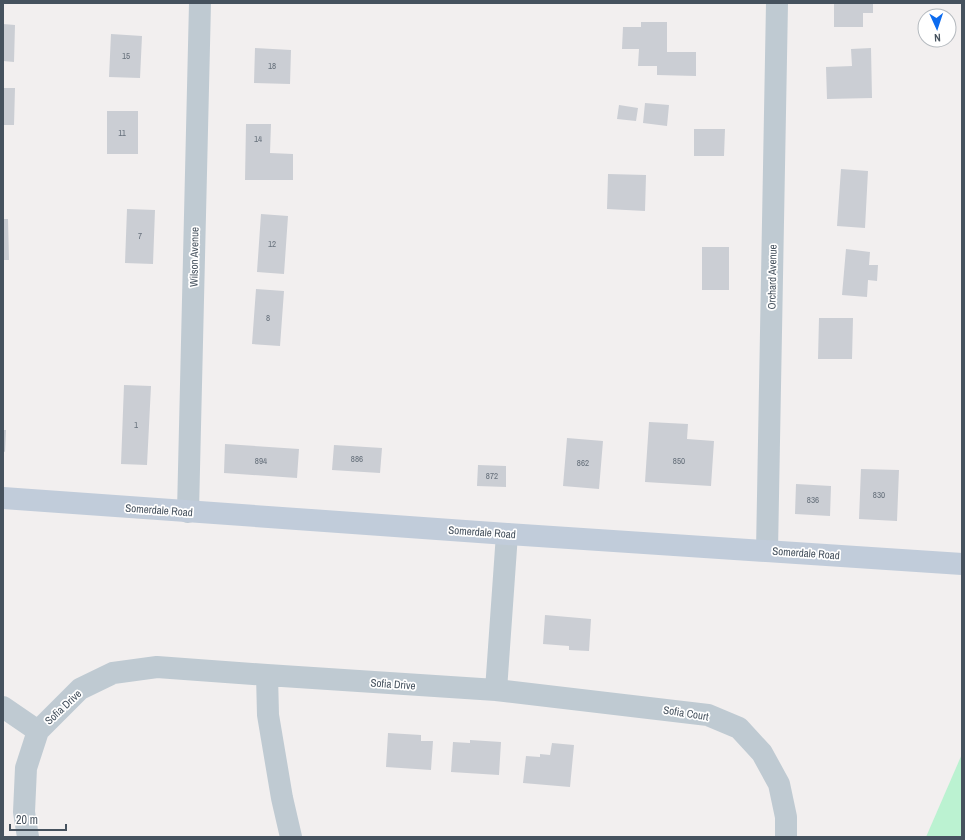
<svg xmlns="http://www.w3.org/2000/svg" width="965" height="840" viewBox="0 0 965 840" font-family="'Archivo Narrow',sans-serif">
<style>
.green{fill:#bbf2d1}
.building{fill:#cbced4}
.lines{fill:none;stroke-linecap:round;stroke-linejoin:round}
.street{stroke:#bfcad2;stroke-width:22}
.secondary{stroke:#c1ccda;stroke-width:22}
.labels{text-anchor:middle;stroke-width:3.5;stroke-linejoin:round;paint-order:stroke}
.number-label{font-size:9px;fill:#67717c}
.street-label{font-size:11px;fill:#46525e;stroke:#fff}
</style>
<rect width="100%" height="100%" fill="#f2efef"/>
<path class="green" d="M 962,754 L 962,837 L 926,837 Z"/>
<path class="building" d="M 834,3 L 873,3 L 873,13 L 863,13 L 863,27 L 834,27 Z
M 641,22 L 667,22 L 667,52 L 696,52 L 696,76 L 657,75 L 657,66 L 638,66 L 639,49 L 622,49 L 623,27 L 641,27 Z
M 3,24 L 15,25 L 14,62 L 3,61 Z
M 111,34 L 142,36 L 140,78 L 109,77 Z
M 255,48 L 291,50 L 290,84 L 254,83 Z
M 871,48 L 872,98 L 827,99 L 826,67 L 852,66 L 851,49 Z
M 3,88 L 15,88 L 14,125 L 3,125 Z
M 645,103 L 669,105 L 667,126 L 643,123 Z
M 619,105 L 638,108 L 636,121 L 617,119 Z
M 107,111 L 138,111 L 138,154 L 107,154 Z
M 246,124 L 271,124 L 270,153 L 293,154 L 293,180 L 245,180 Z
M 694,129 L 725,129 L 724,156 L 694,156 Z
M 841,169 L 868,171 L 865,228 L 837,226 Z
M 608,174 L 646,175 L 645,211 L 607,209 Z
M 127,209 L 155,210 L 153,264 L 125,263 Z
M 261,214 L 288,216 L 284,274 L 257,272 Z
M 3,219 L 8,219 L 9,260 L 3,260 Z
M 702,247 L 729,247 L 729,290 L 702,290 Z
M 846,249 L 870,252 L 869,265 L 878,265 L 877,281 L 868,280 L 867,297 L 842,295 Z
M 256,289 L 284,291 L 280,346 L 252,344 Z
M 819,318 L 853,318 L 852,359 L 818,359 Z
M 124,385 L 151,386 L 147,465 L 121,464 Z
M 649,422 L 688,424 L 687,439 L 714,441 L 711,486 L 645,482 Z
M 3,430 L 6,430 L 5,452 L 3,451 Z
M 567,438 L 603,441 L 599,489 L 563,486 Z
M 225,444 L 299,449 L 297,478 L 224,473 Z
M 334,445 L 382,448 L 380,473 L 332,470 Z
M 478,465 L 506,466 L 506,487 L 477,486 Z
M 861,469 L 899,470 L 897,521 L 859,519 Z
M 796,484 L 831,486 L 830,516 L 795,514 Z
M 545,615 L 591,619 L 589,651 L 569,650 L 569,646 L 543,644 Z
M 388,733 L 421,735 L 421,741 L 433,741 L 431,770 L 386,767 Z
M 470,740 L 501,742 L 499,775 L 451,772 L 453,742 L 470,743 Z
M 552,743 L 574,745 L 570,787 L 523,783 L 526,756 L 540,757 L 540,754 L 550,755 Z"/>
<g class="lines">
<path class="street" d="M 188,512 L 200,3
M 767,551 L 777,3
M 267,675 L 268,715 L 282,798 L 291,837
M 496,690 L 507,534
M 3,707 L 38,731
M 28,837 L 24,812 L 26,768 L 38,731 L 80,689 L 113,673 L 157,667 L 267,675 L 496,690 L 708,715 L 739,728 L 762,753 L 779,784 L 786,817 L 786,837"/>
<path class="secondary" d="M 3,498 L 507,534 L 962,564"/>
</g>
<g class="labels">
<g class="number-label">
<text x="126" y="59">15</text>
<text x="272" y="69">18</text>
<text x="122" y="136">11</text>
<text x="258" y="142">14</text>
<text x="140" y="239">7</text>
<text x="272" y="247">12</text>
<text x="268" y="321">8</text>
<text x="136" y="428">1</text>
<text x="357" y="462">886</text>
<text x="261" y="464">894</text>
<text x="679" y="464">850</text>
<text x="583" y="466">862</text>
<text x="492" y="479">872</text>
<text x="879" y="498">830</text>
<text x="813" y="503">836</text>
</g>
<g class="street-label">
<text transform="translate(194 257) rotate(-89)" y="4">Wilson Avenue</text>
<text transform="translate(772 277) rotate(-89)" y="4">Orchard Avenue</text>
<text transform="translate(159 510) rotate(4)" y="4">Somerdale Road</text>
<text transform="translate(482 532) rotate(4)" y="4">Somerdale Road</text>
<text transform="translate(806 553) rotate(4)" y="4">Somerdale Road</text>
<text transform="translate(393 684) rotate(4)" y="4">Sofia Drive</text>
<text transform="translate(63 707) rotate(-43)" y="4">Sofia Drive</text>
<text transform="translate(686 713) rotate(9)" y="4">Sofia Court</text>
</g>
</g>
<rect width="965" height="840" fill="none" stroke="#46525e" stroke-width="8"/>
<g transform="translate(937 28) rotate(177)"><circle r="19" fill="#ffffff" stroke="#b5babf"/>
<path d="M0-3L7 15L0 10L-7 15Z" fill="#0c6bef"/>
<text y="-6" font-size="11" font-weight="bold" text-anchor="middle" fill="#46525e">N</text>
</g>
<path d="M10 824v6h56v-6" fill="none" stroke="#46525e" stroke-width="2"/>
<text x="16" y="824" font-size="12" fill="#46525e" stroke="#ffffff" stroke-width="3" paint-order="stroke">20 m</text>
</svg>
